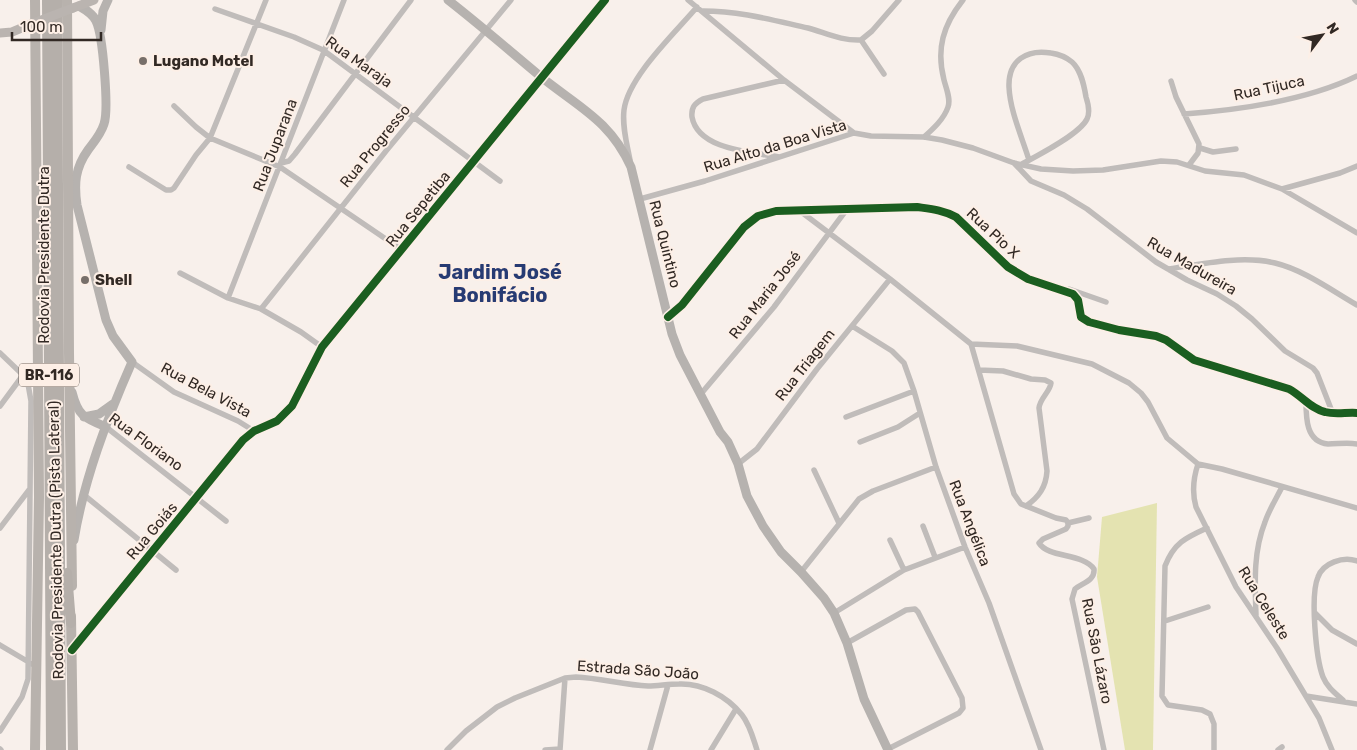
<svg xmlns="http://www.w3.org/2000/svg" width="1357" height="750" viewBox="0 0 1357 750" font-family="Rubik,sans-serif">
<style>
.green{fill:#e4e3b1}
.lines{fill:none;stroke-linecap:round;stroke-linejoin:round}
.minor{stroke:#c0bcba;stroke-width:5.5}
.secondary{stroke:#b6b2af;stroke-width:9}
.primary{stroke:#bab4b0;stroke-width:9}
.trunk{stroke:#b8b2ad;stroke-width:10}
.motorway{stroke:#b5afaa;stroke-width:10}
.primary-bridge{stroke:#bab4b0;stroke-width:9}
.cycleway-casing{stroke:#fdefe6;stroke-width:11}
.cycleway{stroke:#1b5e20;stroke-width:8}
.poi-dot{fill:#776f6a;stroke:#fdefe6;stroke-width:2}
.labels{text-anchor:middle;stroke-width:4;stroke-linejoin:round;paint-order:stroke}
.shield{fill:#fdefe6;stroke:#6f645e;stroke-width:1}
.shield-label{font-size:14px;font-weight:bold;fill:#322924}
.poi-label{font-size:15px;font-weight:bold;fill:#322924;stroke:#fdefe6;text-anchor:start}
.street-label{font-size:15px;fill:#322924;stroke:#fdefe6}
.district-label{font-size:20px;font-weight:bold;fill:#273b73;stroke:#fdefe6}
</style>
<rect width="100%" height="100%" fill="#f8f0eb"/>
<path class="green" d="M 1157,503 L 1153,750 L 1125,750 L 1097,577 L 1102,517 Z"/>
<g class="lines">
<path class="minor" d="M 688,0 L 784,80 L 854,133
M 1355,0 L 1357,2
M 215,9 L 294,37 L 323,50 L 500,181
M 703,11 C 740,11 772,20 808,28 C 826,33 842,41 861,40 L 872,31 L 899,0
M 861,40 L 884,74
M 1171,81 L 1176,97 L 1199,144 L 1198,153 L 1189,165
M 174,106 L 196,127 L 210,138 L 280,167 L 402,250
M 1184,114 C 1238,110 1308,100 1357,76
M 924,137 C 933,129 944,119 948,107 C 951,99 946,88 944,80 C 936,49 943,25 963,0
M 1200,148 L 1213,152 L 1236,149
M 779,157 C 752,152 698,150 692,117 C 691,107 695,103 703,99 L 784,80
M 630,160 C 627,144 622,127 624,110 C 628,77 675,33 697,7
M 281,163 L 289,161 L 295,154 L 411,0
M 1014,163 L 1031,181 L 1064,195 L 1087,209 L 1156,262 L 1187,280 L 1217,294 L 1236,306 L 1252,319 L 1285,351 L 1313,368 L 1317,373 L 1333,414
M 1022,164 C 1037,156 1080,134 1087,119 C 1090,113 1088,103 1086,97 C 1084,85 1081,70 1072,62 C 1066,57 1058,54 1051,53 C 1027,49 1008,60 1009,87 C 1010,111 1022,137 1029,160
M 129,167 L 166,190 L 171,190 L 174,188 L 196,155 L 210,138 L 266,0
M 1282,189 L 1340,173 L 1357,166
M 640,199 L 705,181 L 854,133 L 871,136 L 924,137 L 942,140 L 973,148 L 1014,163 L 1041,169 L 1073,171 L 1103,170 L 1161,161 L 1177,162 L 1205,171 L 1244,175 L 1282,189 L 1357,233
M 800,211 L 890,279 L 971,344 L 1017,346 L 1092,364 L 1129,383 L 1141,393 L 1148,402 L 1167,438 L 1198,464 L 1222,469 L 1357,508
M 1168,269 C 1201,264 1242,255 1275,263 C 1304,270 1331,290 1357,305
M 180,273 L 228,298 L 261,309 L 301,332 L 322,347
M 1069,289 L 1106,302
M 228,298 L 344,0
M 261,309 L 386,151 L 511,0
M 668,317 L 682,305 L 744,227 L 758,216 L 776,211 L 917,207 C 931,209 943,210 956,217 L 1008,267 L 1028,279 L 1073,294 L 1078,300 L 1081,317 L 1089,322 L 1119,330 L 1156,336 L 1166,340 L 1194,360 L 1289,389 C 1302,396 1311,409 1325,412 C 1336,415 1347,412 1357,413
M 852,326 L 892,351 L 904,363 L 914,391 L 936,467 L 965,547 L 989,603 L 1041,750
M 971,344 L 1014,494 L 1021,504 L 1056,518 L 1066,520 L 1068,523
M 0,353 L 23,375 L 28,384 L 31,401 L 28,679 L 22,697 L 0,731
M 132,362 L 174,392 L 238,421 L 254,431
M 979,370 L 1003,371 L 1031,379 L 1045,380 L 1051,383 C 1050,392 1040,398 1039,408 L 1047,471 C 1046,487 1039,497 1026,506
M 700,395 L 774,307 L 847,209
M 1306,401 C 1306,418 1306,442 1328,444 C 1338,444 1347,442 1357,444
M 0,406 L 23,375
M 846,417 L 914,391
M 106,427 L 226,521
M 860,442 L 898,427 L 920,413
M 738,464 L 757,449 L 817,369 L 890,279
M 1198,464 C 1193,479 1192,493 1196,507 L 1236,587 L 1277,648 L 1319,718 L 1332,750
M 814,470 L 839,523
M 84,495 L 176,570
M 1089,518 L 1068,523 L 1068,526 L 1066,529 L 1043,539 L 1039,543 C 1048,558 1083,553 1094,569 C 1095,581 1082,583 1075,589 L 1072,599 L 1104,750
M 923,526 L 935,557
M 0,528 L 29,490
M 1207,528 C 1185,538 1174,543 1165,566 L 1162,696 L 1168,705 L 1202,710 L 1210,714 L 1214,724 L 1214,750
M 890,540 L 904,570
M 801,572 L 859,499 L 873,491 L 936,467
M 834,613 L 904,570 L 965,547
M 1315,613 L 1332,630 L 1357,644
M 1256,615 C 1255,584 1253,552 1265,522 C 1269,510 1276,499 1282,487
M 1165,621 L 1208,607
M 847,643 L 906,610 L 915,609 L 918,612 L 962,698 L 963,708 L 959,713 L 888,749
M 0,645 L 32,664
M 72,650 L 243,440 L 254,431 L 277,421 L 292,406 L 322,347 L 605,0
M 1306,696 L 1357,704
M 1343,700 C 1335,693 1327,687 1323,677 C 1316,659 1310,595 1318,577 C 1323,563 1343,556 1357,561
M 0,749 L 1,750
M 447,750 L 466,731 L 497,707 L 515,698 L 565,678 L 576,677 C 600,678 624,685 648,686 C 658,686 668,684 679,684 C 702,683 727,696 742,715 C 750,725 753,738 757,750
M 545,750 L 560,749
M 560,750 L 565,678
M 650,750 L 668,685
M 711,750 L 736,709
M 1278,750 L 1282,747"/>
<path class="secondary" d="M 448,0 C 480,25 510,51 540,76 C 578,107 610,120 631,167 L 672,334 L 680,355 L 720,432 L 728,442 L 738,464 L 747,496 L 763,526 L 781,552 L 801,572 L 824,598 L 834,613 L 847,643 L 864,699 L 888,750
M 101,30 L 103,11 L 108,0
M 72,392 C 78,416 84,418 106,427
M 84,417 L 99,414 L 113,404
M 74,540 C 84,479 107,419 132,362 L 113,336 L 106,320 L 77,205 C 74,184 75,168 88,150 C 94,142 101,134 104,124 C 109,110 103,35 96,21 C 93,14 86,10 79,6"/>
<path class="primary" d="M 73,8 L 94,0
M 0,33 L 12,32 L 31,24"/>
<path class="trunk" d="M 67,0 L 69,353 L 72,586
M 71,616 L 73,750
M 35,750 L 39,497 L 35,0"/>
<path class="motorway" d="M 47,0 L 51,750
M 57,0 L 61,750
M 67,573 L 71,623"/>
<path class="primary-bridge" d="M 31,24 L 73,8"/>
<defs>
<path id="cycleway" d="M 668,317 L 682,305 L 744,227 L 758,216 L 776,211 L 917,207 C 931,209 943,210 956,217 L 1008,267 L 1028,279 L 1073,294 L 1078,300 L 1081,317 L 1089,322 L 1119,330 L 1156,336 L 1166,340 L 1194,360 L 1289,389 C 1302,396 1311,409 1325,412 C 1336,415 1347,412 1357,413
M 72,650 L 243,440 L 254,431 L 277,421 L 292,406 L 322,347 L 605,0"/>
</defs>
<use href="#cycleway" class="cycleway-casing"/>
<use href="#cycleway" class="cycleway"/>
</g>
<g class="poi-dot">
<circle cx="143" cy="61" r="5"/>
<circle cx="85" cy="280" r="5"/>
</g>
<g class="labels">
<rect class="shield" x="19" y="363.5" width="60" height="23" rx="4"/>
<g class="shield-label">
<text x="49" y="380">BR-116</text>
</g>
<g class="poi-label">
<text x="153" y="66">Lugano Motel</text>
<text x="95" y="285">Shell</text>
</g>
<g class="street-label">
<text transform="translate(359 62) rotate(35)" y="5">Rua Maraja</text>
<text transform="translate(1269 88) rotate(-12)" y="5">Rua Tijuca</text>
<text transform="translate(275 145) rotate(-69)" y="5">Rua Juparana</text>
<text transform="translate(375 146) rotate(-51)" y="5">Rua Progresso</text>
<text transform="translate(775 146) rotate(-17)" y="5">Rua Alto da Boa Vista</text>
<text transform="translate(418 209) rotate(-51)" y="5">Rua Sepetiba</text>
<text transform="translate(993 233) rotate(43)" y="5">Rua Pio X</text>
<text transform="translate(665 244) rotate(76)" y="5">Rua Quintino</text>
<text transform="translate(44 255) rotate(-90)" y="5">Rodovia Presidente Dutra</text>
<text transform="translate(1192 266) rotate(30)" y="5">Rua Madureira</text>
<text transform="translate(765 295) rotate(-52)" y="5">Rua Maria José</text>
<text transform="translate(805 365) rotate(-52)" y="5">Rua Triagem</text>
<text transform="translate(206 390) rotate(28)" y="5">Rua Bela Vista</text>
<text transform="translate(146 442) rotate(36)" y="5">Rua Floriano</text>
<text transform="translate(970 523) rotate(69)" y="5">Rua Angélica</text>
<text transform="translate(152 531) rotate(-50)" y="5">Rua Goiás</text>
<text transform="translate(56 540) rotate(-91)" y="5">Rodovia Presidente Dutra (Pista Lateral)</text>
<text transform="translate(1264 603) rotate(58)" y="5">Rua Celeste</text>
<text transform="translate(1097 651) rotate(79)" y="5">Rua São Lázaro</text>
<text transform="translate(638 670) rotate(4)" y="5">Estrada São João</text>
</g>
<g class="district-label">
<text x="500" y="279">Jardim José<tspan x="500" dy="23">Bonifácio</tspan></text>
</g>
</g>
<g transform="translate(1322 35) rotate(58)" stroke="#fdefe6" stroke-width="4" paint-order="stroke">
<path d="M0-4L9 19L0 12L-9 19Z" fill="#322924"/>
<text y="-8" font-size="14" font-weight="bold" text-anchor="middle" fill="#322924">N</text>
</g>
<path d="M12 32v8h89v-8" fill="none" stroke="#322924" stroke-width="2.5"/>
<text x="20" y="32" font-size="15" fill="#322924" stroke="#fdefe6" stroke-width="4" paint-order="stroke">100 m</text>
</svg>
